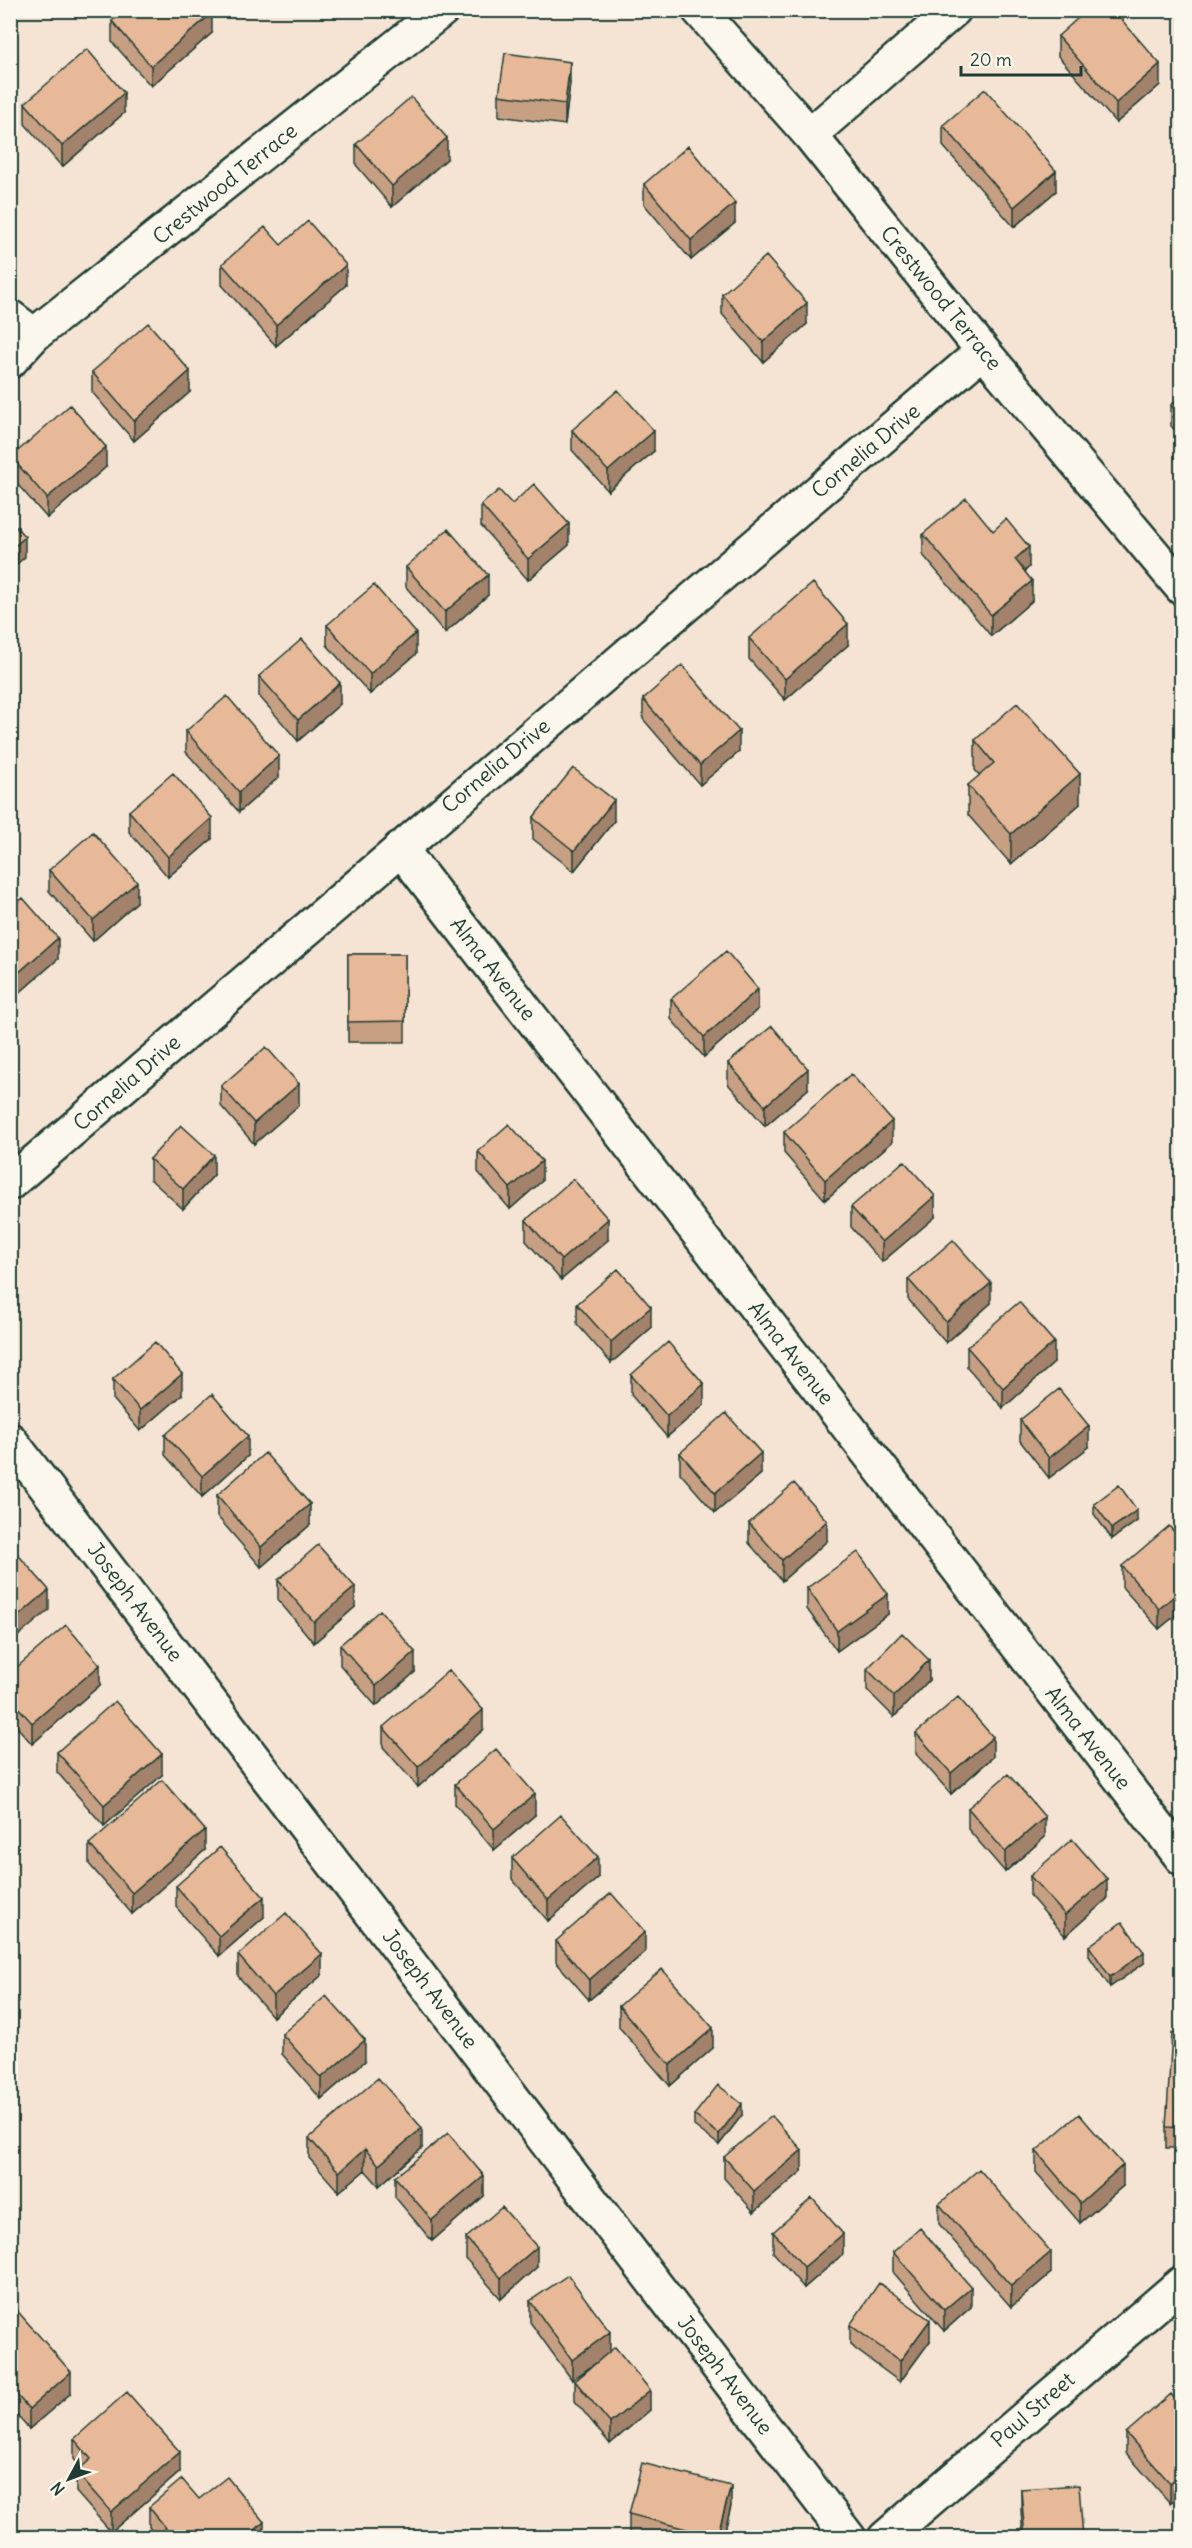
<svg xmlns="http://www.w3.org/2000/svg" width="1192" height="2548" viewBox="0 0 1192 2548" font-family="Delius,sans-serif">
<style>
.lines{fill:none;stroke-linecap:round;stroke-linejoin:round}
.minor-casing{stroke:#1f3d34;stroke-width:38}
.minor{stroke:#fbf7ec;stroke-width:33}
.wall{fill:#c79f83;stroke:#1f3d34;stroke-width:1.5}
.shaded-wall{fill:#a2826a;stroke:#1f3d34;stroke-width:1.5}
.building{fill:#e7b998;stroke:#1f3d34;stroke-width:1.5}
.labels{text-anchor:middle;stroke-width:4.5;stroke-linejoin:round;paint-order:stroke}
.street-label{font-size:21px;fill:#1f3d34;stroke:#fbf7ec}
</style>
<rect width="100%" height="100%" fill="#f5e4d3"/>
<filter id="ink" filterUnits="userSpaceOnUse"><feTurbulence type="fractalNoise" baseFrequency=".0167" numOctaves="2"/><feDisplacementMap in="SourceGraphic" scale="12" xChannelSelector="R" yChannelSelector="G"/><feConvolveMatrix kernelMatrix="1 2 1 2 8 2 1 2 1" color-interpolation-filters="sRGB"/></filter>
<g filter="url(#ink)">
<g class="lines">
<defs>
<path id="minor" d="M 699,10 L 810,135 L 983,351 L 1182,588
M 810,135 L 954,10
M 10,317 L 34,335
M 10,361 L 34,335 L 442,10
M 400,848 L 1182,1858
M 10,1183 L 983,351
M 10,1440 L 849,2538
M 885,2538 L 1182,2283"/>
</defs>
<use href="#minor" class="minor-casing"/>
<use href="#minor" class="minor"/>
</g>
<path class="wall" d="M 1174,10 L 1182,10 L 1182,19 Z
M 112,21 L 212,33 L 151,86 L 112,42 Z
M 1058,36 L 1160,85 L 1116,123 L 1058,56 Z
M 570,82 L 565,125 L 499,116 L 499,95 Z
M 25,103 L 124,113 L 62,167 L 25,124 Z
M 943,125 L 1056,191 L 1014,227 L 943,146 Z
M 356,144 L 447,159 L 392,207 L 356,165 Z
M 644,184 L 735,223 L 691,260 L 644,204 Z
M 281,245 L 346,285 L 276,346 L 222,285 L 222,264 Z
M 722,294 L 807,324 L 763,362 L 722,314 Z
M 92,372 L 190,392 L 134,441 L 92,392 Z
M 1182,396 L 1182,438 L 1171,426 L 1171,405 Z
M 572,430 L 654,451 L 608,491 L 572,450 Z
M 11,457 L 106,467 L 47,518 L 11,477 Z
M 512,504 L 569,545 L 528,580 L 481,526 L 481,505 Z
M 993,531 L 1029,567 L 1025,571 L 1032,601 L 991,636 L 923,555 L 923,534 Z
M 406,567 L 488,595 L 445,633 L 406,587 Z
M 327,625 L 416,654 L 370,694 L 327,645 Z
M 749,638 L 848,645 L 785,700 L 749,659 Z
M 259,676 L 340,704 L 298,741 L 259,696 Z
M 643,699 L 739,752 L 700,785 L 643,719 Z
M 186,731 L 279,777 L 239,812 L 186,752 Z
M 975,740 L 1080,804 L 1011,864 L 968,815 L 968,785 L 980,776 L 975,770 Z
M 129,811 L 212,839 L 168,877 L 129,832 Z
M 533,818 L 614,821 L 574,871 L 533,839 Z
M 49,870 L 137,902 L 93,941 L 49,891 Z
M 10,909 L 58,959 L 18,994 L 10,985 Z
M 348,954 L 405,954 L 405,1042 L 348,1042 Z
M 671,999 L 758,1009 L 704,1057 L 671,1019 Z
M 728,1063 L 808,1089 L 765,1126 L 728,1084 Z
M 221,1086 L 299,1105 L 254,1144 L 221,1106 Z
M 784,1132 L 892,1142 L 825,1200 L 784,1153 Z
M 478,1151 L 542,1181 L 510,1209 L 478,1172 Z
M 150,1159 L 214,1175 L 183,1209 L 150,1179 Z
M 851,1207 L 935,1217 L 882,1262 L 851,1227 Z
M 526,1220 L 608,1240 L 561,1280 L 526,1241 Z
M 908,1279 L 991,1303 L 946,1343 L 908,1299 Z
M 577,1304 L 651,1328 L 611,1363 L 577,1324 Z
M 967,1347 L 1054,1363 L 1003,1408 L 967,1367 Z
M 631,1375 L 704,1405 L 667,1437 L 631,1395 Z
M 113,1379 L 182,1395 L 140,1431 L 113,1399 Z
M 1020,1420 L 1089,1447 L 1049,1478 L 1020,1441 Z
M 165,1435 L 248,1456 L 202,1497 L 165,1455 Z
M 680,1453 L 761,1474 L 715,1513 L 680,1473 Z
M 217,1495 L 310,1525 L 261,1567 L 217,1516 Z
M 1094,1504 L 1137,1521 L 1112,1539 L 1094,1514 Z
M 749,1523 L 827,1541 L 782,1581 L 749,1543 Z
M 1182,1541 L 1182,1610 L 1159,1629 L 1122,1587 L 1122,1566 Z
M 278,1580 L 355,1607 L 314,1643 L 278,1600 Z
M 807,1588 L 888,1614 L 837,1651 L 807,1609 Z
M 1182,1639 L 1182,1666 L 1178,1662 L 1178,1642 Z
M 340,1645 L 415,1672 L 376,1706 L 340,1665 Z
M 867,1669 L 929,1680 L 894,1717 L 867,1690 Z
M 10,1673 L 100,1685 L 32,1744 L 10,1719 Z
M 383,1727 L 483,1730 L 418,1787 L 383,1747 Z
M 916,1733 L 993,1757 L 951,1794 L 916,1754 Z
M 57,1752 L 162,1775 L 104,1826 L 57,1772 Z
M 455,1784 L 535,1815 L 494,1850 L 455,1804 Z
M 968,1808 L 1045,1837 L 1005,1872 L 968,1829 Z
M 89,1844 L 205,1850 L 132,1914 L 89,1864 Z
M 512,1858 L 598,1878 L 548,1921 L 512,1879 Z
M 1030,1876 L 1107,1899 L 1065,1936 L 1030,1896 Z
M 176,1886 L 264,1917 L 219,1956 L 176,1907 Z
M 556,1941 L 645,1952 L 589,2000 L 556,1962 Z
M 1089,1946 L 1144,1963 L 1110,1987 L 1089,1956 Z
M 238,1955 L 322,1975 L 273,2017 L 238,1976 Z
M 619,2006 L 713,2048 L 670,2086 L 619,2027 Z
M 282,2034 L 365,2061 L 321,2099 L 282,2054 Z
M 1182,2034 L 1182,2148 L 1166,2148 L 1166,2127 Z
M 694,2115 L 742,2115 L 719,2145 L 694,2126 Z
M 309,2138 L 422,2148 L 379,2186 L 365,2170 L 339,2192 L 309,2158 Z
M 1036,2151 L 1123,2186 L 1080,2223 L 1036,2172 Z
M 724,2157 L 802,2171 L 754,2212 L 724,2178 Z
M 395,2177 L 484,2196 L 432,2241 L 395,2197 Z
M 939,2204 L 1051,2273 L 1011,2307 L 939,2224 Z
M 773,2232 L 843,2254 L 804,2288 L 773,2252 Z
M 466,2238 L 537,2267 L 501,2299 L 466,2259 Z
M 893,2252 L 971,2307 L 944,2331 L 893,2272 Z
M 530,2301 L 610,2351 L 650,2410 L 610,2444 L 575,2401 L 575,2381 L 597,2363 L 572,2380 L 530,2322 Z
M 10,2308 L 71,2393 L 29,2429 L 10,2408 Z
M 850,2325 L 930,2341 L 900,2382 L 850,2345 Z
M 1182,2406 L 1182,2493 L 1170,2503 L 1126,2453 L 1126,2433 Z
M 74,2439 L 180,2472 L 111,2532 L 76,2492 L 76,2472 L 81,2468 L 74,2459 Z
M 1021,2489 L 1083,2538 L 1023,2538 L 1021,2510 Z
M 199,2499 L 264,2538 L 156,2536 L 149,2527 L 149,2507 Z
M 731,2506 L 723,2538 L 641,2538 L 629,2534 L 629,2514 Z"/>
<path class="shaded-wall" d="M 212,13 L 212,33 L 151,86 L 151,66 Z
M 570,62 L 570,82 L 565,125 L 565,104 Z
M 1160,64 L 1160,85 L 1116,123 L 1116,103 Z
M 124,93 L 124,113 L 62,167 L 62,146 Z
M 447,138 L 447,159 L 392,207 L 392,186 Z
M 1056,171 L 1056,191 L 1014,227 L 1014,207 Z
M 735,203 L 735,223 L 691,260 L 691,240 Z
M 346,265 L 346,285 L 276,346 L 276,325 Z
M 807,303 L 807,324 L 763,362 L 763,342 Z
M 190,371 L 190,392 L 134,441 L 134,421 Z
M 654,431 L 654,451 L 608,491 L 608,471 Z
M 106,447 L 106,467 L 47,518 L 47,498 Z
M 569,524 L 569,545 L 528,580 L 528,559 Z
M 25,537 L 25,557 L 10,570 L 10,550 Z
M 1029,547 L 1029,567 L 1015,580 L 1015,559 Z
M 488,575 L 488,595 L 445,633 L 445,612 Z
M 1032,581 L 1032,601 L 991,636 L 991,615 Z
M 848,624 L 848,645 L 785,700 L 785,679 Z
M 416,633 L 416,654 L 370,694 L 370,674 Z
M 340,683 L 340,704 L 298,741 L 298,720 Z
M 739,731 L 739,752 L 700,785 L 700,765 Z
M 279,756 L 279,777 L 239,812 L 239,792 Z
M 1080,774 L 1080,804 L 1011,864 L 1011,834 Z
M 614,800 L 614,821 L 574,871 L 574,851 Z
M 212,818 L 212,839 L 168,877 L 168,857 Z
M 137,882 L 137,902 L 93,941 L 93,920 Z
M 58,938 L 58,959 L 18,994 L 18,973 Z
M 758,989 L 758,1009 L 704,1057 L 704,1037 Z
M 808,1069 L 808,1089 L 765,1126 L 765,1106 Z
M 299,1084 L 299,1105 L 254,1144 L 254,1123 Z
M 892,1121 L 892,1142 L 825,1200 L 825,1180 Z
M 214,1155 L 214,1175 L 183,1209 L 183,1189 Z
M 542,1161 L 542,1181 L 510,1209 L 510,1188 Z
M 935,1196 L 935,1217 L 882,1262 L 882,1242 Z
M 608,1219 L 608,1240 L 561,1280 L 561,1260 Z
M 991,1283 L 991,1303 L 946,1343 L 946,1322 Z
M 651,1307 L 651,1328 L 611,1363 L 611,1342 Z
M 1054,1342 L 1054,1363 L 1003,1408 L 1003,1388 Z
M 182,1374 L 182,1395 L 140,1431 L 140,1410 Z
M 704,1384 L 704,1405 L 667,1437 L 667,1416 Z
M 1089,1426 L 1089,1447 L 1049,1478 L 1049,1458 Z
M 248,1436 L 248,1456 L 202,1497 L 202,1476 Z
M 761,1453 L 761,1474 L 715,1513 L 715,1493 Z
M 310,1504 L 310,1525 L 261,1567 L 261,1547 Z
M 1137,1510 L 1137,1521 L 1112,1539 L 1112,1528 Z
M 827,1521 L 827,1541 L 782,1581 L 782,1560 Z
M 355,1587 L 355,1607 L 314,1643 L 314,1622 Z
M 1182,1589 L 1182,1610 L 1159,1629 L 1159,1609 Z
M 49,1590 L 49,1610 L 10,1643 L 10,1623 Z
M 888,1594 L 888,1614 L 837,1651 L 837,1631 Z
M 415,1652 L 415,1672 L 376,1706 L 376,1686 Z
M 929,1660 L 929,1680 L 894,1717 L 894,1696 Z
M 100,1665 L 100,1685 L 32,1744 L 32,1723 Z
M 483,1710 L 483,1730 L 418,1787 L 418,1767 Z
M 993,1737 L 993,1757 L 951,1794 L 951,1773 Z
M 162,1754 L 162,1775 L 104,1826 L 104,1805 Z
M 535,1794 L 535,1815 L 494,1850 L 494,1829 Z
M 1045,1817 L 1045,1837 L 1005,1872 L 1005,1852 Z
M 205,1830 L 205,1850 L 132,1914 L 132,1893 Z
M 598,1857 L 598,1878 L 548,1921 L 548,1900 Z
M 1107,1879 L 1107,1899 L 1065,1936 L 1065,1915 Z
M 264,1897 L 264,1917 L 219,1956 L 219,1936 Z
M 645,1932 L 645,1952 L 589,2000 L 589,1980 Z
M 1144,1952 L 1144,1963 L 1110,1987 L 1110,1977 Z
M 322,1954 L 322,1975 L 273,2017 L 273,1996 Z
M 713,2028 L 713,2048 L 670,2086 L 670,2065 Z
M 365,2040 L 365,2061 L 321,2099 L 321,2078 Z
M 742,2104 L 742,2115 L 719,2145 L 719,2134 Z
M 422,2128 L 422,2148 L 379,2186 L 379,2165 Z
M 365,2149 L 365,2170 L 339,2192 L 339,2172 Z
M 802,2150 L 802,2171 L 754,2212 L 754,2191 Z
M 1123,2165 L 1123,2186 L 1080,2223 L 1080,2203 Z
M 484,2176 L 484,2196 L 432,2241 L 432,2220 Z
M 843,2234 L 843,2254 L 804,2288 L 804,2267 Z
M 537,2247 L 537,2267 L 501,2299 L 501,2278 Z
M 1051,2252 L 1051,2273 L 1011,2307 L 1011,2286 Z
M 971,2287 L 971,2307 L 944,2331 L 944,2310 Z
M 930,2320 L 930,2341 L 900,2382 L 900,2361 Z
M 610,2332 L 610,2353 L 572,2380 L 572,2360 Z
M 71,2372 L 71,2393 L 29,2429 L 29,2409 Z
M 650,2390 L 650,2410 L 610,2444 L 610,2423 Z
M 180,2452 L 180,2472 L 111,2532 L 111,2512 Z
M 1182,2473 L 1182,2493 L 1170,2503 L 1170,2483 Z
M 731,2486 L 731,2506 L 723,2538 L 717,2538 Z
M 264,2522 L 264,2538 L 246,2538 Z"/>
<path class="building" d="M 125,10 L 210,10 L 212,13 L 151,66 L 112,21 Z
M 1087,10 L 1113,10 L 1160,64 L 1116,103 L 1058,36 Z
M 87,49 L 124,93 L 62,146 L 25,103 Z
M 505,53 L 570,62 L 565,104 L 499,95 Z
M 985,89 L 1056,171 L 1014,207 L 943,125 Z
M 411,97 L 447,138 L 392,186 L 356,144 Z
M 688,146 L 735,203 L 691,240 L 644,184 Z
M 308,221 L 346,265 L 276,325 L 222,264 L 265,227 L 281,245 Z
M 766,256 L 807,303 L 763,342 L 722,294 Z
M 148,323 L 190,371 L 134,421 L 92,372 Z
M 618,390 L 654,431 L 608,471 L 572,430 Z
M 1182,396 L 1182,417 L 1171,405 Z
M 70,405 L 106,447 L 47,498 L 11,457 Z
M 534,484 L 569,524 L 528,559 L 481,505 L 499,490 L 512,504 Z
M 966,498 L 993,531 L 1006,519 L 1029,547 L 1015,559 L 1032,581 L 991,615 L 923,534 Z
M 10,520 L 25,537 L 10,550 Z
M 448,529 L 488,575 L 445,612 L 406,567 Z
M 813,583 L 848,624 L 785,679 L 749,638 Z
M 374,585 L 416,633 L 370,674 L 327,625 Z
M 302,639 L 340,683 L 298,720 L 259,676 Z
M 682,665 L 739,731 L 700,765 L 643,699 Z
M 227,696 L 279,756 L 239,792 L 186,731 Z
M 1017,703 L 1080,774 L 1011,834 L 968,785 L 994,763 L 975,740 Z
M 573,768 L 614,800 L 574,851 L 533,818 Z
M 173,773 L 212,818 L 168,857 L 129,811 Z
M 93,832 L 137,882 L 93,920 L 49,870 Z
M 23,898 L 58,938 L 18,973 L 10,965 L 10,909 Z
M 726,951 L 758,989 L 704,1037 L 671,999 Z
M 348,954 L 405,954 L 405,1021 L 348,1022 Z
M 772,1026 L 808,1069 L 765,1106 L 728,1063 Z
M 266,1047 L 299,1084 L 254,1123 L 221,1086 Z
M 851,1074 L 892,1121 L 825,1180 L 784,1132 Z
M 509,1124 L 542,1161 L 510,1188 L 478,1151 Z
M 181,1125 L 214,1155 L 183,1189 L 150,1159 Z
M 904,1161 L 935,1196 L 882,1242 L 851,1207 Z
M 573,1179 L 608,1219 L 561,1260 L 526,1220 Z
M 953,1240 L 991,1283 L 946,1322 L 908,1279 Z
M 618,1269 L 651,1307 L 611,1342 L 577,1304 Z
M 1019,1302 L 1054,1342 L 1003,1388 L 967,1347 Z
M 155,1342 L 182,1374 L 140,1410 L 113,1379 Z
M 668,1342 L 704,1384 L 667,1416 L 631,1375 Z
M 1059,1389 L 1089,1426 L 1049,1458 L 1020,1420 Z
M 212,1394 L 248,1436 L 202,1476 L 165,1435 Z
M 726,1413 L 761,1453 L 715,1493 L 680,1453 Z
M 265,1453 L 310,1504 L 261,1547 L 217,1495 Z
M 794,1483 L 827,1521 L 782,1560 L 749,1523 Z
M 1119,1485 L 1137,1510 L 1112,1528 L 1094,1504 Z
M 1169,1526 L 1182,1541 L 1182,1589 L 1159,1609 L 1122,1566 Z
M 318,1545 L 355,1587 L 314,1622 L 278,1580 Z
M 14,1550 L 49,1590 L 10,1623 L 10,1554 Z
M 858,1552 L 888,1594 L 837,1631 L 807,1588 Z
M 380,1610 L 415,1652 L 376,1686 L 340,1645 Z
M 66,1625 L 100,1665 L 32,1723 L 10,1698 L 10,1673 Z
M 902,1633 L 929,1660 L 894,1696 L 867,1669 Z
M 1182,1639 L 1182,1646 L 1178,1642 Z
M 449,1670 L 483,1710 L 418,1767 L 383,1727 Z
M 958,1697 L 993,1737 L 951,1773 L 916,1733 Z
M 115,1701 L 162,1754 L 104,1805 L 57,1752 Z
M 496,1749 L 535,1794 L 494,1829 L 455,1784 Z
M 1008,1774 L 1045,1817 L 1005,1852 L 968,1808 Z
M 162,1780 L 205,1830 L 132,1893 L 89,1844 Z
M 561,1815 L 598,1857 L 548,1900 L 512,1858 Z
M 1072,1839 L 1107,1879 L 1065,1915 L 1030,1876 Z
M 220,1847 L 264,1897 L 219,1936 L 176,1886 Z
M 611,1893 L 645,1932 L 589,1980 L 556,1941 Z
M 286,1913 L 322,1954 L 273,1996 L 238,1955 Z
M 1122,1922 L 1144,1952 L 1110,1977 L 1089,1946 Z
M 662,1969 L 713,2028 L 670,2065 L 619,2006 Z
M 326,1996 L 365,2040 L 321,2078 L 282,2034 Z
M 1172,2033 L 1182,2034 L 1182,2128 L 1166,2127 Z
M 378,2078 L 422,2128 L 379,2165 L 365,2149 L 339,2172 L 309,2138 Z
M 718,2085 L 742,2104 L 719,2134 L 694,2115 Z
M 1079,2114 L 1123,2165 L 1080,2203 L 1036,2151 Z
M 772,2116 L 802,2150 L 754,2191 L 724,2157 Z
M 448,2133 L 484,2176 L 432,2220 L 395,2177 Z
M 979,2169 L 1051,2252 L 1011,2286 L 939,2204 Z
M 812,2198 L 843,2234 L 804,2267 L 773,2232 Z
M 502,2207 L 537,2247 L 501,2278 L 466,2238 Z
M 920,2228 L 971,2287 L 944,2310 L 893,2252 Z
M 568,2275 L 610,2332 L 572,2360 L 530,2301 Z
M 879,2283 L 930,2320 L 900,2361 L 850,2325 Z
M 13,2306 L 71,2372 L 29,2409 L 10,2387 L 10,2308 Z
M 615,2347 L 650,2390 L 610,2423 L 575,2381 Z
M 127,2392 L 180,2452 L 111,2512 L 76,2472 L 91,2459 L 74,2439 Z
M 1171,2394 L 1182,2406 L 1182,2473 L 1170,2483 L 1126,2433 Z
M 642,2463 L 731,2486 L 717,2537 L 629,2514 Z
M 227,2477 L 264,2522 L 246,2538 L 154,2538 L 166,2528 L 149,2507 L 182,2479 L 199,2499 Z
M 1079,2485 L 1083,2538 L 1025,2538 L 1021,2489 Z"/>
</g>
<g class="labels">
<g class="street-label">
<text transform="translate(225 184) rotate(-39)" y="7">Crestwood Terrace</text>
<text transform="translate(941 298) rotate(51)" y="7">Crestwood Terrace</text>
<text transform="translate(866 451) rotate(-40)" y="7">Cornelia Drive</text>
<text transform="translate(496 766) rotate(-40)" y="7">Cornelia Drive</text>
<text transform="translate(493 969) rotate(52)" y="7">Alma Avenue</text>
<text transform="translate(127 1083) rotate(-41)" y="7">Cornelia Drive</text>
<text transform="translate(791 1353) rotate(52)" y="7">Alma Avenue</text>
<text transform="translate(135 1602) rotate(53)" y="7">Joseph Avenue</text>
<text transform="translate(1088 1738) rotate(52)" y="7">Alma Avenue</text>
<text transform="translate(430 1989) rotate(53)" y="7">Joseph Avenue</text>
<text transform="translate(725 2375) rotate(53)" y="7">Joseph Avenue</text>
<text transform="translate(1033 2410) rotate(-41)" y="7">Paul Street</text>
</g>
</g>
<rect width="1192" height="2548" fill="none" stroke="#fbf7ec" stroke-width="36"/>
<rect x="18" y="18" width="1156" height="2512" fill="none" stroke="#1f3d34" stroke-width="2" filter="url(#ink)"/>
<g transform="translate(69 2479) rotate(229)" stroke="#fbf7ec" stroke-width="4.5" paint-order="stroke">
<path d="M0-4.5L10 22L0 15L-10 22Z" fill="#1f3d34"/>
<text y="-9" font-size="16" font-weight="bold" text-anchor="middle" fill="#1f3d34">N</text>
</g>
<path d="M961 66v9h120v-9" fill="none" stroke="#1f3d34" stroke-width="3"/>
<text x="970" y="66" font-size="18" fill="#1f3d34" stroke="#fbf7ec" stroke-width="4.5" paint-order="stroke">20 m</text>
</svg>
